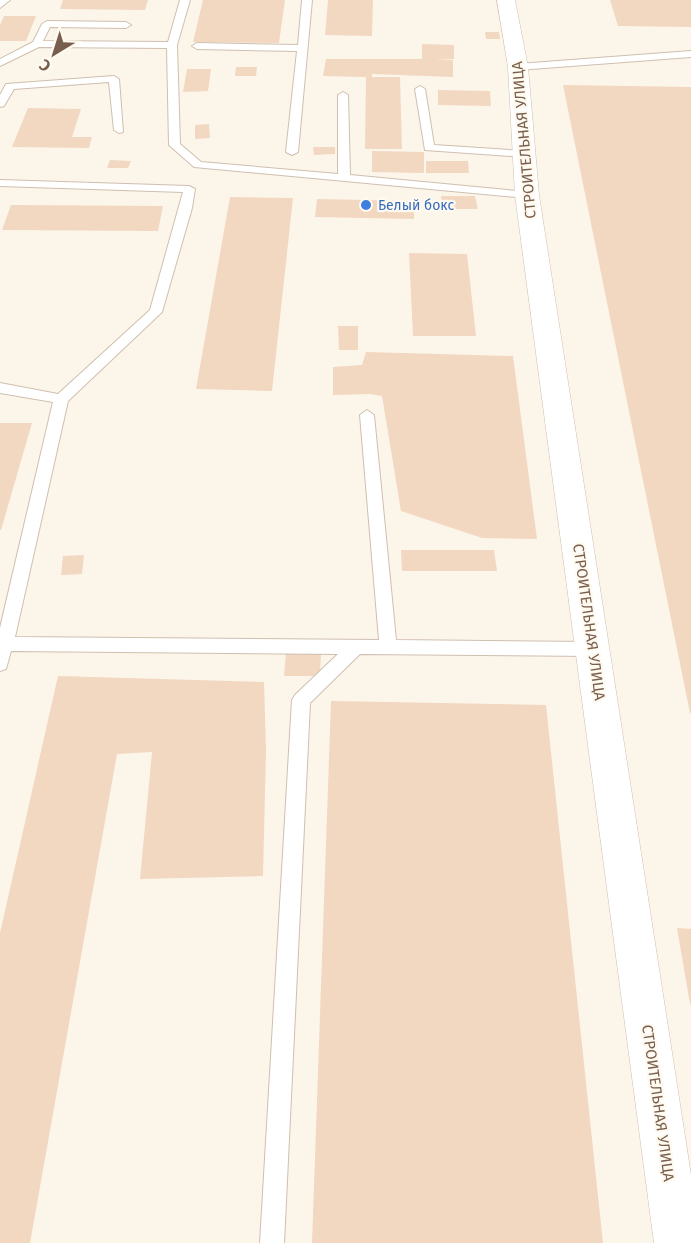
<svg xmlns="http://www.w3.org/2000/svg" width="691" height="1243" viewBox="0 0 691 1243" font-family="'Fira Sans',sans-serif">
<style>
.building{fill:#f2d7c1}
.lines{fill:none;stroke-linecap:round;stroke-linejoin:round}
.lane-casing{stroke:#cfbfaf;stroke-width:2}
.street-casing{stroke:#cfbfaf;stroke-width:1}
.lane{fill:#fff;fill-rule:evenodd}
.street{fill:#fff;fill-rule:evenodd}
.shop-dot{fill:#3f7fe0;stroke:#fffaf0;stroke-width:2}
.labels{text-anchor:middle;stroke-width:4.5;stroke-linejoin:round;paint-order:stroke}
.far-shop-label{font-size:14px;fill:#366cbe;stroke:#fffaf0;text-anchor:start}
.street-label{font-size:15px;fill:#785e4d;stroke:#fffaf0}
</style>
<rect width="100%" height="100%" fill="#fcf6ea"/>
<path class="building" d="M 63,0 L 148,0 L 145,10 L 60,9 Z
M 203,0 L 285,0 L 279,43 L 193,42 Z
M 328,0 L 373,0 L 372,36 L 325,35 Z
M 610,0 L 691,0 L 691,27 L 618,26 Z
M 4,16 L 36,16 L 26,41 L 0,41 L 0,25 Z
M 485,32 L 499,32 L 500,39 L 486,39 Z
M 422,44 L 454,45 L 454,59 L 434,60 L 453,60 L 453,77 L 372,74 L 372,77 L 400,77 L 402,149 L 365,149 L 366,77 L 323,76 L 326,59 L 422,59 Z
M 236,67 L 257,67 L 256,76 L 235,76 Z
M 187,69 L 211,69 L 208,91 L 183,92 Z
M 563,85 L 691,87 L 691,713 L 690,713 Z
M 438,90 L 490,91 L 491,106 L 438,105 Z
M 28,108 L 81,109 L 72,137 L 92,137 L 89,148 L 12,147 Z
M 209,124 L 210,138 L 195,139 L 195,125 Z
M 313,147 L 335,147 L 335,154 L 314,155 Z
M 372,151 L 424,152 L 424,173 L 372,172 Z
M 110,160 L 131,161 L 128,168 L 107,168 Z
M 426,161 L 468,161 L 469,173 L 426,173 Z
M 441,196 L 475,196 L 478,209 L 443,209 Z
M 230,197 L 293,198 L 272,391 L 196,389 Z
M 317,199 L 414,201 L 414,219 L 315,217 Z
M 11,205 L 163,206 L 158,231 L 2,230 Z
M 409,253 L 467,254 L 476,336 L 413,336 Z
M 338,326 L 358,326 L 358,350 L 339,350 Z
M 366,352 L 513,356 L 537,539 L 482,538 L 401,511 L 382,396 L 370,394 L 333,395 L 333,367 L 362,365 Z
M 0,423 L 32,423 L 1,530 L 0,530 Z
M 401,550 L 494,550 L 497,571 L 402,571 Z
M 84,555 L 82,574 L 61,575 L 63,556 Z
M 286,652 L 321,653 L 320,676 L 284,676 Z
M 58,676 L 264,682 L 266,750 L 263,876 L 140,879 L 152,752 L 117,754 L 30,1243 L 0,1243 L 0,933 Z
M 331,701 L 546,705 L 603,1243 L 312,1243 Z
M 677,928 L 691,929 L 691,1004 L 690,1004 Z"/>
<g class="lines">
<defs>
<path id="lane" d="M 0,0 L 10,0 L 0,8 Z
M 180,0 L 190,0 L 177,45 L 180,144 L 201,162 L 338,174 L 338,95 L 343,92 L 348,95 L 350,175 L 527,192 L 533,195 L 527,198 L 194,167 L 169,145 L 167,48 L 39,47 L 0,66 L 0,59 L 33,42 L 42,24 L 47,21 L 126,22 L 131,25 L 126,28 L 50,27 L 43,41 L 168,42 Z
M 302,0 L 312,0 L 298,152 L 292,155 L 286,152 L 297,51 L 197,49 L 192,46 L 197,43 L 298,45 Z
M 691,51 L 691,57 L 518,70 L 513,67 L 518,64 Z
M 114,76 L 119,79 L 123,132 L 119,133 L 114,130 L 109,82 L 14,89 L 4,106 L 0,107 L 0,95 L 6,84 Z
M 420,86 L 425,89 L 434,145 L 524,151 L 530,154 L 524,157 L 425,150 L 415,89 Z
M 0,180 L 189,186 L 195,189 L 192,208 L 162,312 L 68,401 L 15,637 L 379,640 L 360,415 L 367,410 L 374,415 L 396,640 L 593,642 L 599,644 L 601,649 L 599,654 L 593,656 L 360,654 L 310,703 L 284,1243 L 260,1243 L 292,700 L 295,695 L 338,654 L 11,651 L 6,669 L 0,671 L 0,628 L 53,402 L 0,393 L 0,383 L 58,394 L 150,310 L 183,192 L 0,186 Z"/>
<path id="street" d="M 497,0 L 515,0 L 528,67 L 539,195 L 691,1175 L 691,1243 L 654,1243 L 515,195 L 508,67 Z"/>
</defs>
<use href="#lane" class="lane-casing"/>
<use href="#street" class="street-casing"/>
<use href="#lane" class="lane"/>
<use href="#street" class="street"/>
</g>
<circle class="shop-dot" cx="366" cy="205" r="6"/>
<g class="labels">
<g class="far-shop-label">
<text x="378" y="210">Белый бокс</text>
</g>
<g class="street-label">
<text transform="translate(524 140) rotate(-95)" y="5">СТРОИТЕЛЬНАЯ УЛИЦА</text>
<text transform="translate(589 622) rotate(82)" y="5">СТРОИТЕЛЬНАЯ УЛИЦА</text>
<text transform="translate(658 1103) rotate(82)" y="5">СТРОИТЕЛЬНАЯ УЛИЦА</text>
</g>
</g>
<g transform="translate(54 54) rotate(218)" stroke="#fffaf0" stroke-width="4.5" paint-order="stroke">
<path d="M0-4.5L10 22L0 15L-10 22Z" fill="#785e4d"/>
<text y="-9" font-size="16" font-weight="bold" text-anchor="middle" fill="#785e4d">С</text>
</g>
</svg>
